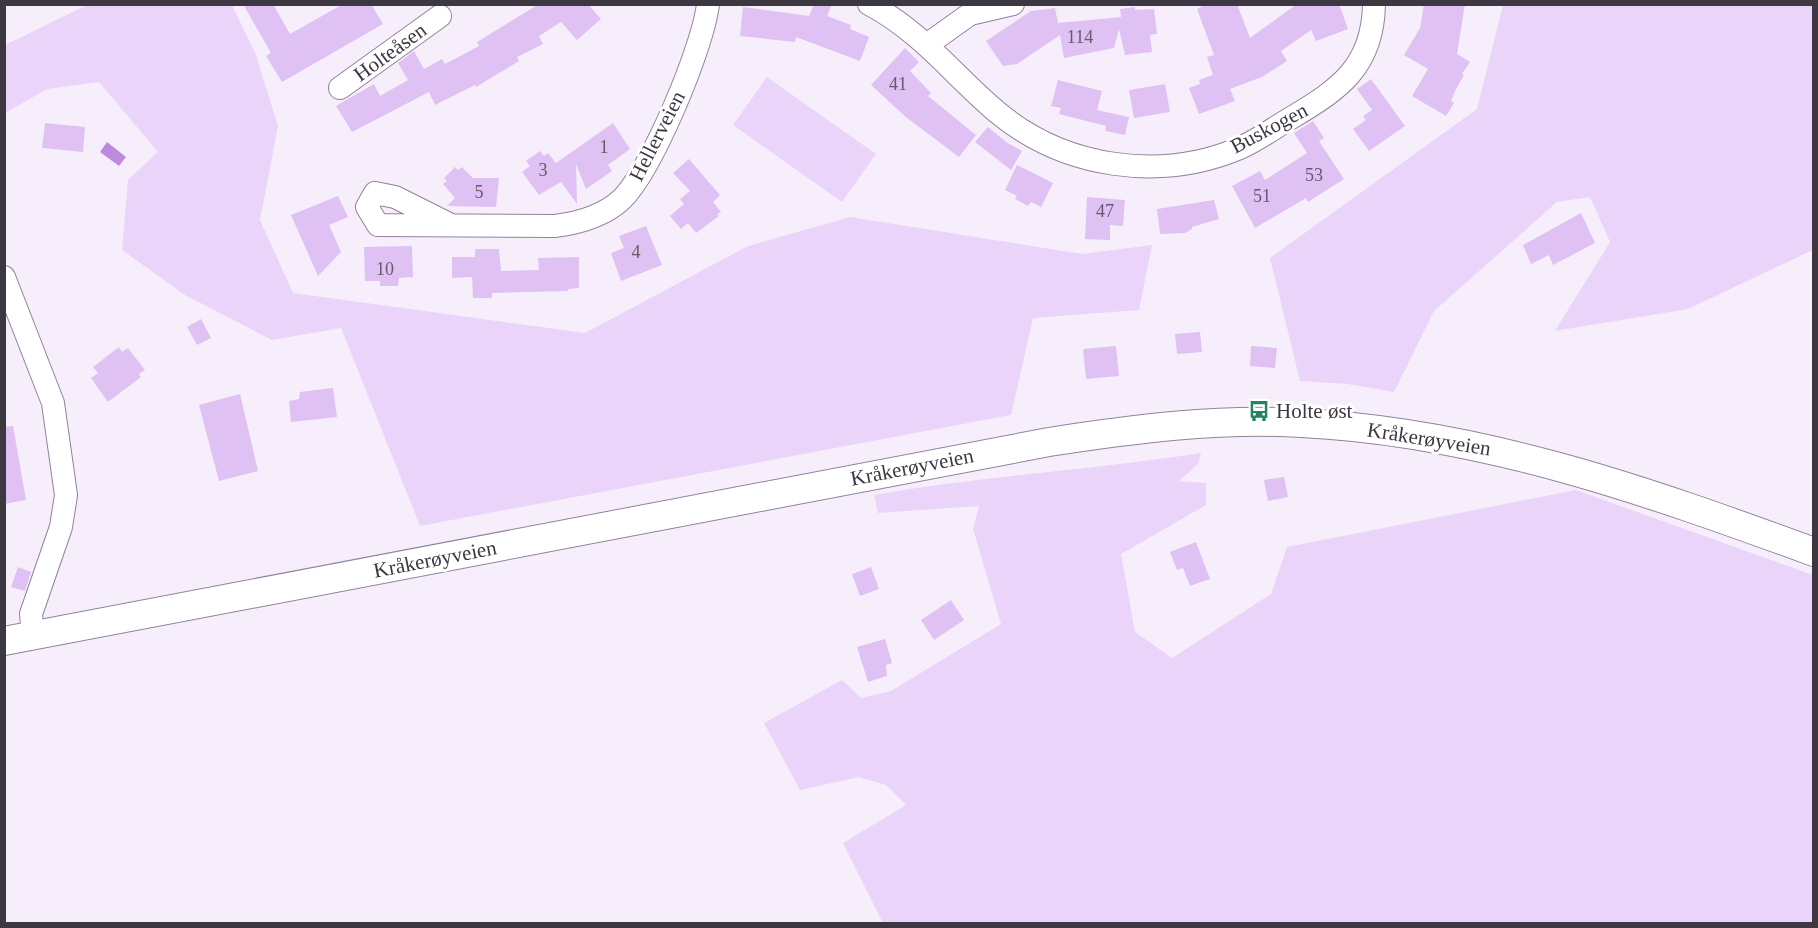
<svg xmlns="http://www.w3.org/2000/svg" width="1818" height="928" viewBox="0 0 1818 928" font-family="'Times New Roman',serif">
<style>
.green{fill:#ead4fa}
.water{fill:#bd8bdd}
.building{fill:#dfc1f3}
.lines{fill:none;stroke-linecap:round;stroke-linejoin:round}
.minor-casing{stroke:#91829c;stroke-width:24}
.major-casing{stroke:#91829c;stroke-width:30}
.minor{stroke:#fff;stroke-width:22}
.major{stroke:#fff;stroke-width:28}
.labels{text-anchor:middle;stroke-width:6;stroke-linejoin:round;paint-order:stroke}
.number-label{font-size:18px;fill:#665a6e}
.street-label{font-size:21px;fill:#3d3742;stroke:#fff}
.poi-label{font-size:21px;fill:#3d3742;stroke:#fff;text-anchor:start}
</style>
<rect width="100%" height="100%" fill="#f6effb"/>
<path class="green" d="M 87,5 L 232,5 L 256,55 L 278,126 L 260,220 L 293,293 L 585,333 L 748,246 L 850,217 L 1082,254 L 1152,245 L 1139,310 L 1033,318 L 1011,415 L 420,526 L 341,328 L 272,340 L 185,295 L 122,250 L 128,180 L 158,152 L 99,82 L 47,89 L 5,113 L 5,45 Z
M 1503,5 L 1813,5 L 1813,250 L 1688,309 L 1555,331 L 1610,242 L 1590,197 L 1557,202 L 1434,311 L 1394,392 L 1347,384 L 1300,381 L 1270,258 L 1477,109 Z
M 767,77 L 876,154 L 842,202 L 733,125 Z
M 1201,453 L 1198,464 L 1179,481 L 1206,483 L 1206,505 L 1121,554 L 1135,632 L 1172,658 L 1271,594 L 1287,547 L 1576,490 L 1813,575 L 1813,923 L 883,923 L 843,843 L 906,805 L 886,785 L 859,777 L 800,790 L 764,723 L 842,680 L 861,698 L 891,691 L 1001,624 L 973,529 L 979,506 L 878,513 L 874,495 C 982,476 1092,470 1201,453 Z"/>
<path class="water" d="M 107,142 L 126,157 L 119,166 L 100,152 Z"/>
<path class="building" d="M 243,4 L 273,4 L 290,34 L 343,4 L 371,4 L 383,24 L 282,82 L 266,56 L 271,53 Z
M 539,4 L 588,4 L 601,19 L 577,40 L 561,22 L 539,36 L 543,44 L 517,57 L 519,61 L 476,87 L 475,85 L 435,105 L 429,92 L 352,132 L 336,106 L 374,84 L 380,96 L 408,80 L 398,63 L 414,51 L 424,69 L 442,59 L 445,64 L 479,46 L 477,42 Z
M 814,4 L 832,4 L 827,16 L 851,25 L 850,29 L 869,37 L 860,61 L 796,37 L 795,42 L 740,36 L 743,7 L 809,16 Z
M 1207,4 L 1237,4 L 1250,38 L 1297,4 L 1339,4 L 1348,29 L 1316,41 L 1311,30 L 1281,51 L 1287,61 L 1262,77 L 1230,89 L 1235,101 L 1199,114 L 1189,88 L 1200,84 L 1199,80 L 1213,75 L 1207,57 L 1214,55 L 1197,9 Z
M 1424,4 L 1465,4 L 1457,54 L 1470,62 L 1462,74 L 1464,75 L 1456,89 L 1451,101 L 1454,103 L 1446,116 L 1412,96 L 1428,69 L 1404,55 L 1420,28 Z
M 1135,7 L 1135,10 L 1154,9 L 1157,34 L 1150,35 L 1152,52 L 1125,55 L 1119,29 L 1114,48 L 1064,58 L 1060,35 L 1017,64 L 1003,66 L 986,41 L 1031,11 L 1055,8 L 1058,23 L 1121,17 L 1120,9 Z
M 905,48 L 919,62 L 910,71 L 931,93 L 928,96 L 976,135 L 959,157 L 907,118 L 871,85 Z
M 1371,79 L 1405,126 L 1369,151 L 1353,129 L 1366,120 L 1363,116 L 1372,110 L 1357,89 Z
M 1058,80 L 1102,91 L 1097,110 L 1129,117 L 1125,135 L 1105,131 L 1106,126 L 1059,114 L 1061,108 L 1051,106 Z
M 1165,84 L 1170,112 L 1134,118 L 1129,90 Z
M 1313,121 L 1324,138 L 1319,141 L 1344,179 L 1308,202 L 1306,198 L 1255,228 L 1232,186 L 1260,171 L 1265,180 L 1307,153 L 1294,133 Z
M 45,123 L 85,127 L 83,152 L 42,148 Z
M 613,123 L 630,149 L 608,165 L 612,171 L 586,189 L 576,164 L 577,204 L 561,182 L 539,195 L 522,172 L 530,166 L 526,161 L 540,151 L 544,156 L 548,153 L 556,163 Z
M 988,127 L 1006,142 L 1022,151 L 1011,170 L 975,142 Z
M 689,159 L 720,195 L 713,202 L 721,212 L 717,214 L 719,216 L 696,233 L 688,223 L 681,229 L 670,216 L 684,204 L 680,199 L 690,191 L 673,173 Z
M 1017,165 L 1053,183 L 1041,207 L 1031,202 L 1028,206 L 1015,199 L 1017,196 L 1005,190 Z
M 455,167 L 458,170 L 462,167 L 473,178 L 499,178 L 496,207 L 447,206 L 455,198 L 443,184 L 447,181 L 444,178 Z
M 338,196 L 348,217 L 329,225 L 341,252 L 318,276 L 291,215 Z
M 1087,197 L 1125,200 L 1123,226 L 1110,225 L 1110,240 L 1085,239 Z
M 1214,200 L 1219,219 L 1192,227 L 1192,229 L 1185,233 L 1160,234 L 1157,209 Z
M 1581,213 L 1595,243 L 1553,265 L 1549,255 L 1531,264 L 1523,245 Z
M 646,226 L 662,265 L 621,281 L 611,253 L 624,248 L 619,236 Z
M 412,246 L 413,277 L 399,278 L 398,286 L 380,286 L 380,281 L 365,281 L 364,247 Z
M 475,249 L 499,249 L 501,271 L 539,270 L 538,258 L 579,257 L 579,288 L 569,289 L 567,291 L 492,293 L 492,298 L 473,298 L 472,277 L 452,278 L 452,257 L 475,257 Z
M 201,319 L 211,338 L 197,345 L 187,327 Z
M 1200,332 L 1202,352 L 1177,354 L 1175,334 Z
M 1116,346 L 1119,376 L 1086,379 L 1083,349 Z
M 1251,346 L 1277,348 L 1275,368 L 1250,366 Z
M 119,347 L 122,352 L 128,348 L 145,370 L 139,374 L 141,377 L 108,402 L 91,378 L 98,373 L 93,367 Z
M 333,388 L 337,417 L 291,422 L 289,401 L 299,399 L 300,392 Z
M 240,394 L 258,471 L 219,481 L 199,405 Z
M 13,426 L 26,500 L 4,504 L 4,427 Z
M 1284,477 L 1288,497 L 1268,501 L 1264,480 Z
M 1196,542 L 1210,579 L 1190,586 L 1183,568 L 1177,570 L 1170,552 Z
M 18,567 L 31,572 L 25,591 L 11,587 Z
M 871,567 L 879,589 L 860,596 L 852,574 Z
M 951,600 L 964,620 L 934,640 L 921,620 Z
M 885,639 L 892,663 L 886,665 L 887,676 L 868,682 L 857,647 Z"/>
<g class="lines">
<defs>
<path id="minor" d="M 869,4 C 922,32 953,75 997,112 C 1064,168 1160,182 1240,148 C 1258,140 1274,128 1291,118 C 1340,89 1373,66 1374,4
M 928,44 L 970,14 L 1013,4
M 340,88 L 440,16
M 451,225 L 395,197 L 375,193 L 367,207 L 378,225 L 555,226 C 579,223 604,216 622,199 C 652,169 703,48 708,4
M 4,277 L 53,403 L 66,495 L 61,527 L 31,614 L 33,636"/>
<path id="major" d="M 4,641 L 1049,442 C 1132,429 1218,418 1302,423 C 1481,432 1647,491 1814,552"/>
</defs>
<use href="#minor" class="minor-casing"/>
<use href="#major" class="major-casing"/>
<use href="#minor" class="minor"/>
<use href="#major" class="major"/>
</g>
<defs>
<symbol id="bus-bare" viewBox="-9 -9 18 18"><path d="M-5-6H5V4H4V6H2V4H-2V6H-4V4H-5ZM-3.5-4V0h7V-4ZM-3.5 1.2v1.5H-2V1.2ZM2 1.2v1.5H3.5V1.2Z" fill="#24845d" stroke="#fff" stroke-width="2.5" paint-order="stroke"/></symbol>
</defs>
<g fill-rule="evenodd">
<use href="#bus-bare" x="1244" y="396" width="30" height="30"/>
</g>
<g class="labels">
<g class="number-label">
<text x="1080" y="43">114</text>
<text x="898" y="90">41</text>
<text x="604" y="153">1</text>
<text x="543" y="176">3</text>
<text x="1314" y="181">53</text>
<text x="479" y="198">5</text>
<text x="1262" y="202">51</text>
<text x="1105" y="217">47</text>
<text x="636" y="258">4</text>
<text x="385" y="275">10</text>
</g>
<g class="street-label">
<text transform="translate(390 52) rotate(-36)" y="7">Holteåsen</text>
<text transform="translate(1269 128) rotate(-28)" y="7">Buskogen</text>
<text transform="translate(657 136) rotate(-63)" y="7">Hellerveien</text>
<text transform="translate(1429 439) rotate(9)" y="7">Kråkerøyveien</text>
<text transform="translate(912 467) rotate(-11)" y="7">Kråkerøyveien</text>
<text transform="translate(435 559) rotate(-11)" y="7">Kråkerøyveien</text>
</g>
<g class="poi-label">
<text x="1276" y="418">Holte øst</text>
</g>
</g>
<rect width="1818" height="928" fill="none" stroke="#3d3742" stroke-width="12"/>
</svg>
